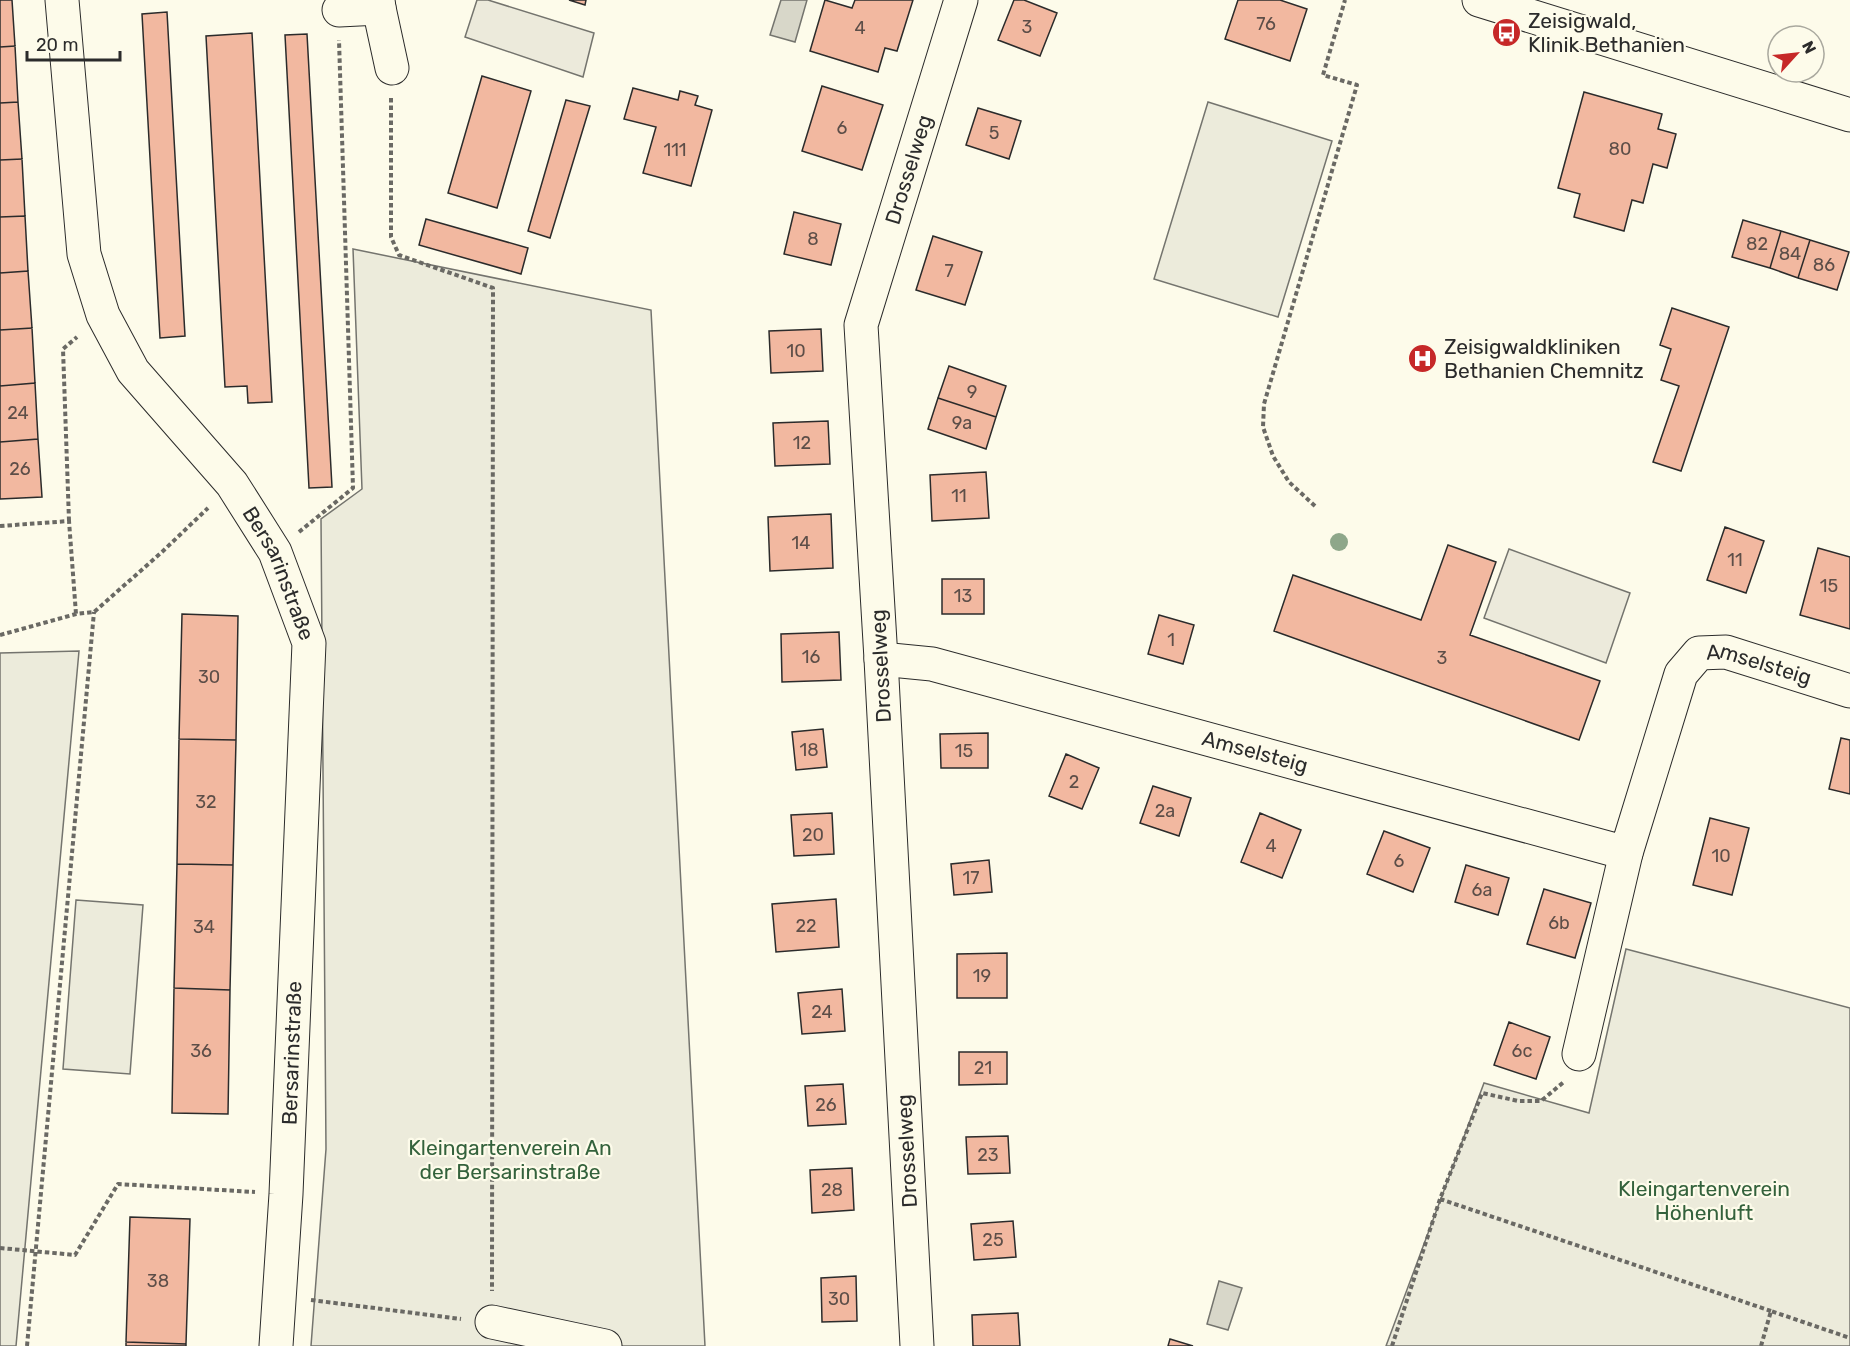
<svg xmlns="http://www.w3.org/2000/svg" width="1850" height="1346" viewBox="0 0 1850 1346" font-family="Rubik,sans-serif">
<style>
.green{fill:#ecebdb;stroke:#74746e;stroke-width:1.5}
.parking{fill:#eceadb;stroke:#74746e;stroke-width:1.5}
.water{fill:#d8d7c9;stroke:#74746e;stroke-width:1.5}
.building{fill:#f2b8a0;stroke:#2b2b2b;stroke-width:1.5}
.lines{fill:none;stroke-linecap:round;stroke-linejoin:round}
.minor-casing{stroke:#2b2b2b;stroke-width:35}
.path{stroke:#6a6964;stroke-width:4;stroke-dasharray:4.5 3;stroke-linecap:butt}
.minor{stroke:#fdfbea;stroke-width:33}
.tree{fill:#8ea78a}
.labels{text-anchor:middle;stroke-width:4.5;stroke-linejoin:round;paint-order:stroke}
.number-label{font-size:18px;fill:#5d4e48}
.poi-label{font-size:21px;fill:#2b2b2b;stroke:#fdfbea;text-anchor:start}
.street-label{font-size:21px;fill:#2b2b2b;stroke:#fdfbea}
.park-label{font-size:21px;fill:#34623c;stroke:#fdfbea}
</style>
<rect width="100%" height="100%" fill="#fdfbea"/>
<path class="green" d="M 1208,102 L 1332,141 L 1278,317 L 1154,279 Z
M 353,249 L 651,310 L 705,1346 L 311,1346 L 326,1149 L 321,519 L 362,489 Z
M 79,651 L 16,1346 L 0,1346 L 0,653 Z
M 76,900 L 143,905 L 130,1074 L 63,1069 Z
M 1626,949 L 1850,1008 L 1850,1346 L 1386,1346 L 1484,1083 L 1589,1113 Z"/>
<path class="parking" d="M 477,0 L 488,0 L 594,33 L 583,77 L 465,37 Z
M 1509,549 L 1630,593 L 1606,663 L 1484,618 Z"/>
<path class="water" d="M 781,0 L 807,0 L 795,42 L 770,35 Z
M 1219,1281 L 1242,1288 L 1228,1330 L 1207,1324 Z"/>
<path class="building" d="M 0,0 L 12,0 L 15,46 L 0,47 Z
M 569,0 L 586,0 L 585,5 Z
M 825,0 L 852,8 L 855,0 L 913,0 L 897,51 L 885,48 L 878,72 L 810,51 Z
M 1014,0 L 1024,0 L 1057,13 L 1040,56 L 998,40 Z
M 1238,0 L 1280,0 L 1307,9 L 1290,61 L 1225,39 Z
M 167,12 L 185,336 L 160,338 L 142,14 Z
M 252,33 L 272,402 L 248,403 L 247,386 L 225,387 L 206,36 Z
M 307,34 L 332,487 L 309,488 L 285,35 Z
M 15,46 L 18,102 L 0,103 L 0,47 Z
M 482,76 L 531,91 L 497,208 L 448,193 Z
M 822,86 L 883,105 L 862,170 L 802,151 Z
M 633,88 L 678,100 L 680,91 L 698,96 L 695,105 L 712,110 L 691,186 L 643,173 L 656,127 L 624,119 Z
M 1584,92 L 1662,114 L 1658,129 L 1676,134 L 1667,168 L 1653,164 L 1643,203 L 1632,200 L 1624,231 L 1574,217 L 1580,194 L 1558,188 Z
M 566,100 L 590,106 L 550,238 L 528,231 Z
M 18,102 L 22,159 L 0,160 L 0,103 Z
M 978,108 L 1021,121 L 1009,159 L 966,145 Z
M 22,159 L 25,216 L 0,217 L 0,160 Z
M 794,212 L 841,224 L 831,265 L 784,254 Z
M 25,216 L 28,271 L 0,273 L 0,217 Z
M 426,219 L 528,248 L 521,274 L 419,245 Z
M 1743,220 L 1781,231 L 1770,268 L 1732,257 Z
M 1781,231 L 1810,240 L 1798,278 L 1770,268 Z
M 933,236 L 982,252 L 965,305 L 916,290 Z
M 1810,240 L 1849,252 L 1837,290 L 1798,278 Z
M 28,271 L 32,328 L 0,330 L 0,273 Z
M 1672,308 L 1729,327 L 1681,471 L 1653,462 L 1679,386 L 1661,380 L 1671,349 L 1660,345 Z
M 32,328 L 35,383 L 0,386 L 0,330 Z
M 821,329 L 823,371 L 771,373 L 769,331 Z
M 949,366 L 1006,386 L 996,417 L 938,398 Z
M 35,383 L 38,439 L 0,442 L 0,386 Z
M 938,398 L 996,417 L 986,449 L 928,429 Z
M 828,421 L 830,464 L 775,466 L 773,423 Z
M 38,439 L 42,497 L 0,499 L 0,442 Z
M 986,472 L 989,518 L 932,521 L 930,475 Z
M 831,514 L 833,568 L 770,571 L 768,517 Z
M 1725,527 L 1764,541 L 1746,593 L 1707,580 Z
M 1448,545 L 1496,562 L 1470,635 L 1600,681 L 1579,740 L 1274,631 L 1293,575 L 1421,620 Z
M 1818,548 L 1850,557 L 1850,629 L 1800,615 Z
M 942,579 L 984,579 L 984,614 L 942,614 Z
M 182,614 L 238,616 L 236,740 L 179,739 Z
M 1159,615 L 1194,625 L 1183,664 L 1148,654 Z
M 839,632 L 841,680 L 782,682 L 781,634 Z
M 823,729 L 827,767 L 796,770 L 792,732 Z
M 988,733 L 988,768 L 941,768 L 940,734 Z
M 1841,738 L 1850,740 L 1850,794 L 1829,789 Z
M 179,739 L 236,740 L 233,865 L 177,864 Z
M 1066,754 L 1099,768 L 1082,809 L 1049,796 Z
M 1153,786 L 1191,798 L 1179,836 L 1140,823 Z
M 832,813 L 834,854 L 794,856 L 791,815 Z
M 1260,813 L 1301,830 L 1282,878 L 1241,862 Z
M 1710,818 L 1749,828 L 1732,895 L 1693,885 Z
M 1384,831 L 1430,848 L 1413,892 L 1367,874 Z
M 989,860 L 992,892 L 954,895 L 951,864 Z
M 177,864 L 233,865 L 230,990 L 174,988 Z
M 1466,865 L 1509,878 L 1498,915 L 1455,902 Z
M 1544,889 L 1591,903 L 1575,958 L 1527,944 Z
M 836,899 L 839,947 L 776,952 L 772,904 Z
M 1007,953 L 1007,998 L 957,998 L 957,954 Z
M 174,988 L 230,990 L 228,1114 L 172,1113 Z
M 842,989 L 845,1031 L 802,1034 L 798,993 Z
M 1509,1022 L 1550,1037 L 1536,1079 L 1494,1065 Z
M 959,1052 L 1007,1052 L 1007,1084 L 959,1085 Z
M 843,1084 L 846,1124 L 808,1126 L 805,1086 Z
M 1008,1136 L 1010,1173 L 968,1174 L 966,1137 Z
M 852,1168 L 854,1210 L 812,1213 L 810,1170 Z
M 130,1217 L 190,1219 L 186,1344 L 126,1342 Z
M 1013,1221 L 1016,1257 L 974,1260 L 971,1224 Z
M 856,1276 L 857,1321 L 822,1322 L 821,1278 Z
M 1018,1313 L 1020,1346 L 973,1346 L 972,1315 Z
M 1170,1339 L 1193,1346 L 1168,1346 Z
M 126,1342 L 186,1344 L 186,1346 L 126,1346 Z"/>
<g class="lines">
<defs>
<g id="minor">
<path id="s1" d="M 62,0 L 84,254 L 103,315 L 133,371 L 232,484 L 275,552 L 309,643 L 286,1194 L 276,1346"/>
<path d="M 1479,0 L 1850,115"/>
<path d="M 379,8 L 392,68"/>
<path d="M 339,10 L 379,8 L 378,0"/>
<path id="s2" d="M 881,659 L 932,664 L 1626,853 L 1681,674 L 1699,653 L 1726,652 L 1850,691"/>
<path d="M 1579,1054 L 1626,853"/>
<path d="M 492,1322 L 605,1346"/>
<path id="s3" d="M 917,1346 L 881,659 L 861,325 L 961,0"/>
</g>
</defs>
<use href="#minor" class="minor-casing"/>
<path class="path" d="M 391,98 L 391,237 L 399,255 L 493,288 L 492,1291
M 1315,506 L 1289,482 L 1273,456 L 1263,427 L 1264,404 L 1357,85 L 1323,75 L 1345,0
M 69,521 L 63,349 L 77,337
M 0,526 L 69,521 L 76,614
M 299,532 L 353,488 L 339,40
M 0,635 L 76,614 L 94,612 L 162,552 L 208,508
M 1440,1199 L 1771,1311
M 0,1248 L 75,1255 L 118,1184 L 255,1192
M 311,1300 L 461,1319
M 27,1346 L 94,612
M 1392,1346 L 1440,1199 L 1482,1093 L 1518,1101 L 1541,1101 L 1565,1081
M 1761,1346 L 1771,1311 L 1850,1338"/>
<use href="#minor" class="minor"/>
</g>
<circle class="tree" cx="1339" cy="542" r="9"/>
<defs>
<symbol id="bus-disc" viewBox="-11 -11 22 22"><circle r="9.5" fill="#c62828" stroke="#fdfbea"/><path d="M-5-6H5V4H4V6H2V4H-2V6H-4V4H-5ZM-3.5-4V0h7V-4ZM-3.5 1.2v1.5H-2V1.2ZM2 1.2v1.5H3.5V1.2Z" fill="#fff"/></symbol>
<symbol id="hospital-disc" viewBox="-11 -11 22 22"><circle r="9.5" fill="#c62828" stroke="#fdfbea"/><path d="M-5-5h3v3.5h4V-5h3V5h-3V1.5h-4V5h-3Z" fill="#fff"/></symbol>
</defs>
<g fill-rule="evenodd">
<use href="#bus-disc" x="1490" y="16" width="33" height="33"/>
<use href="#hospital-disc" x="1406" y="342" width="33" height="33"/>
</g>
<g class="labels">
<g class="number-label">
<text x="1266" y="30">76</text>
<text x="1027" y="33">3</text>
<text x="860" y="34">4</text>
<text x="842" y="134">6</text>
<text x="994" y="139">5</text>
<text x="1620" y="155">80</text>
<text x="675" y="156">111</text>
<text x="813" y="245">8</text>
<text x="1757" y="250">82</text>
<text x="1790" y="260">84</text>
<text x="1824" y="271">86</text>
<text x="949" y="277">7</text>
<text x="796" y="357">10</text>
<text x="972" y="398">9</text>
<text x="18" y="419">24</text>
<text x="962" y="429">9a</text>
<text x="802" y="449">12</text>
<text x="20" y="475">26</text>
<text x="959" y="502">11</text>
<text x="801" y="549">14</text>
<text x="1735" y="566">11</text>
<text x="1829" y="592">15</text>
<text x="963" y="602">13</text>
<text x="1171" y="646">1</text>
<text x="811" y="663">16</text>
<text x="1442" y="664">3</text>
<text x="209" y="683">30</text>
<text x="809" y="756">18</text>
<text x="964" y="757">15</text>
<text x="1074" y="788">2</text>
<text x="206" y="808">32</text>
<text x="1165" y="817">2a</text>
<text x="813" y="841">20</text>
<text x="1271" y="852">4</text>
<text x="1721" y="862">10</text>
<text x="1399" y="867">6</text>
<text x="971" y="884">17</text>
<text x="1482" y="896">6a</text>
<text x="1559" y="929">6b</text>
<text x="806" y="932">22</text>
<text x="204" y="933">34</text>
<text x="982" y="982">19</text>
<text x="822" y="1018">24</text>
<text x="201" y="1057">36</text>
<text x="1522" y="1057">6c</text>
<text x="983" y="1074">21</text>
<text x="826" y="1111">26</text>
<text x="988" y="1161">23</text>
<text x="832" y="1196">28</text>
<text x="993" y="1246">25</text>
<text x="158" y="1287">38</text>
<text x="839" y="1305">30</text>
</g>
<g class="poi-label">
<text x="1528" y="28">Zeisigwald,<tspan x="1528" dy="24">Klinik Bethanien</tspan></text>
<text x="1444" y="354">Zeisigwaldkliniken<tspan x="1444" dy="24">Bethanien Chemnitz</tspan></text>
</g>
<g class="street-label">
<text dy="7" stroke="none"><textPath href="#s3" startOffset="1185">Drosselweg</textPath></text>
<text dy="7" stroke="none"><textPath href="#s1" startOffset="634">Bersarinstraße</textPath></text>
<text transform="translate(881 666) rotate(-93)" y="7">Drosselweg</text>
<text dy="7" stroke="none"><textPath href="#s2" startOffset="1047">Amselsteig</textPath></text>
<text dy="7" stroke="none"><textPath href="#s2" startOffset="386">Amselsteig</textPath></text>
<text transform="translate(292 1053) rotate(-88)" y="7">Bersarinstraße</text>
<text transform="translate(907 1151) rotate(-93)" y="7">Drosselweg</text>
</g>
<g class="park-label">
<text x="510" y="1155">Kleingartenverein An<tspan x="510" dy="24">der Bersarinstraße</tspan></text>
<text x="1704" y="1196">Kleingartenverein<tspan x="1704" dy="24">Höhenluft</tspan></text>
</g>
</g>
<g transform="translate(1796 54) rotate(63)"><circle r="28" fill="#fdfbea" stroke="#a9a89e" stroke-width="1.5"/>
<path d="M0-4.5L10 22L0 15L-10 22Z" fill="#c62828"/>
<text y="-9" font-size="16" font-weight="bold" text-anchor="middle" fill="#2b2b2b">N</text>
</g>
<path d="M27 51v9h93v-9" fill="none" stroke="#2b2b2b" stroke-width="3"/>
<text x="36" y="51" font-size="18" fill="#2b2b2b" stroke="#fdfbea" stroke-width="4.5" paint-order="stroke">20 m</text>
</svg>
